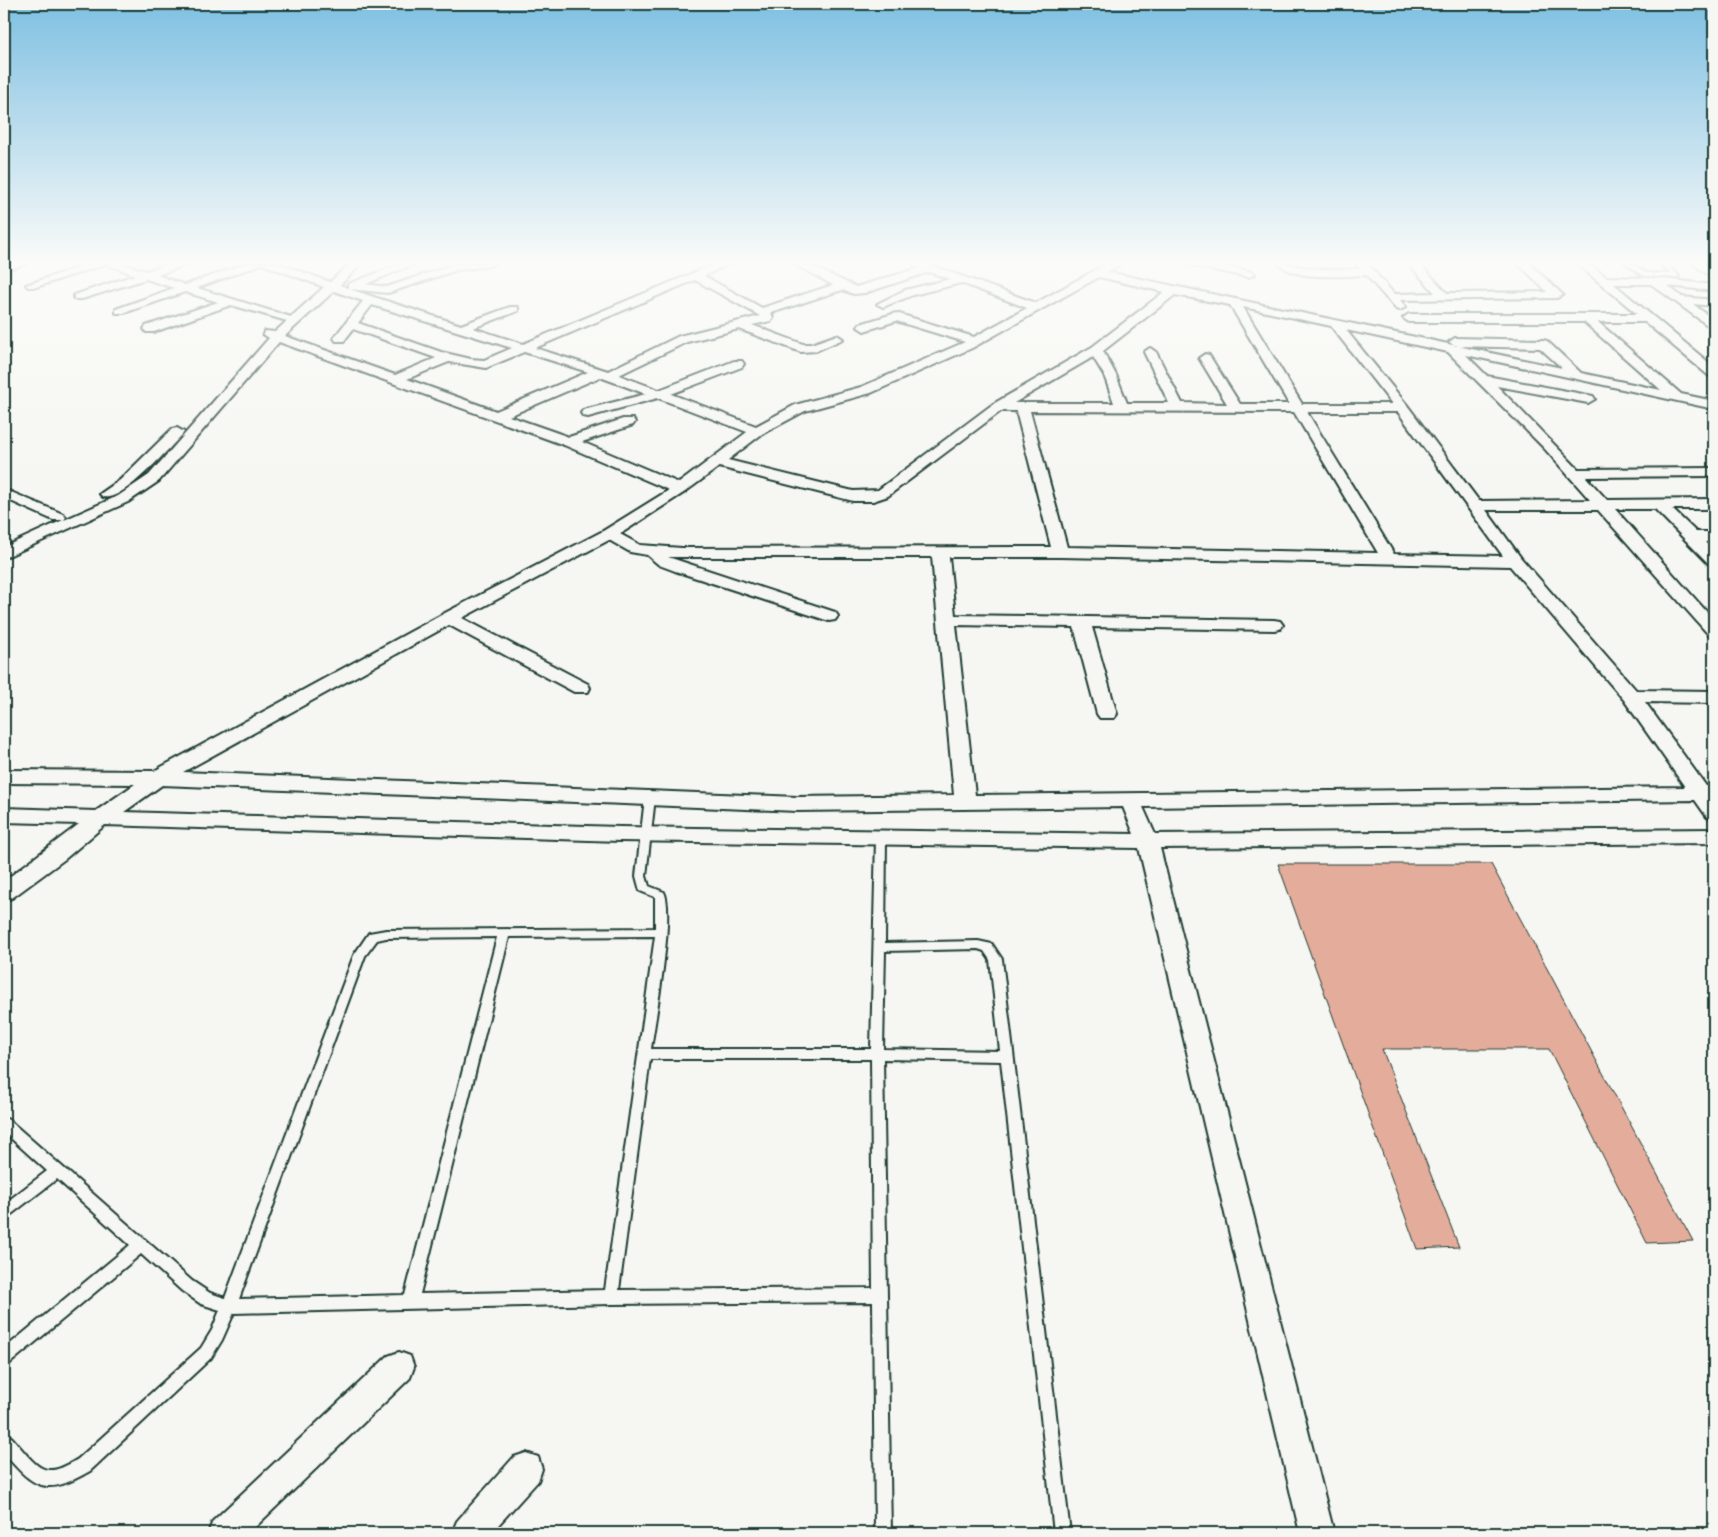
<svg xmlns="http://www.w3.org/2000/svg" width="1718" height="1537" viewBox="0 0 1718 1537" font-family="Delius,sans-serif">
<style>
.building{fill:#e4ac9b;stroke:#1f3d34}
.lines{fill:none;stroke-linecap:round;stroke-linejoin:round}
.lane-casing{stroke:#1f3d34;stroke-width:4}
.street-casing{stroke:#1f3d34;stroke-width:4}
.lane{fill:#f6f6f2;fill-rule:evenodd}
.street{fill:#f6f6f2;fill-rule:evenodd}
</style>
<rect width="100%" height="100%" fill="#f6f6f2"/>
<filter id="ink" filterUnits="userSpaceOnUse"><feTurbulence type="fractalNoise" baseFrequency=".02" numOctaves="2"/><feDisplacementMap in="SourceGraphic" scale="10" xChannelSelector="R" yChannelSelector="G"/><feConvolveMatrix kernelMatrix="1 2 1 2 8 2 1 2 1" color-interpolation-filters="sRGB"/></filter>
<g filter="url(#ink)">
<path class="building" d="M 1278,864 L 1491,864 L 1693,1241 L 1647,1243 L 1549,1049 L 1382,1049 L 1459,1247 L 1417,1249 Z"/>
<g class="lines">
<defs>
<path id="lane" d="M 1625,263 L 1631,263 L 1647,273 L 1671,274 L 1659,263 L 1665,263 L 1679,276 L 1676,278 L 1644,276 Z
M 650,795 L 655,798 L 646,876 L 649,886 L 664,892 C 675,912 655,1021 651,1049 L 871,1049 L 876,838 L 881,834 L 886,838 L 885,943 L 978,941 L 992,944 L 1002,959 L 1070,1533 L 1054,1533 L 1001,1061 L 883,1059 L 891,1533 L 875,1533 L 873,1302 L 611,1304 L 234,1313 L 222,1340 L 211,1358 L 90,1471 C 47,1496 35,1490 4,1453 L 4,1433 C 11,1435 14,1440 19,1446 C 41,1472 47,1478 78,1459 L 201,1348 L 212,1330 L 220,1310 L 201,1304 L 182,1291 L 141,1254 L 9,1364 L 4,1366 L 4,1349 L 130,1245 L 57,1179 L 9,1216 L 4,1218 L 4,1204 L 47,1171 L 4,1132 L 4,1118 L 9,1120 L 192,1281 L 210,1293 L 225,1298 L 354,955 L 369,933 L 386,930 L 655,928 L 655,897 L 640,891 L 636,876 L 645,798 ZM 655,936 L 605,1290 L 420,1294 L 509,937 ZM 497,937 L 405,1295 L 239,1299 L 365,956 L 377,940 L 386,938 ZM 978,949 L 984,951 L 990,960 L 1000,1051 L 883,1049 L 885,951 ZM 650,1059 L 871,1059 L 873,1288 L 619,1290 Z"/>
<path id="street" d="M 11,263 L 28,263 L 4,271 L 4,265 Z
M 91,263 L 121,263 L 146,271 L 172,263 L 187,263 L 186,265 L 157,275 L 185,285 L 248,263 L 277,263 L 330,282 L 351,263 L 362,263 L 340,285 L 348,288 L 348,284 L 403,263 L 417,263 L 366,284 L 387,287 L 455,264 L 495,263 L 490,266 L 457,270 L 388,293 L 349,289 L 461,325 L 510,307 L 518,307 L 518,311 L 473,328 L 523,344 L 717,263 L 731,263 L 704,276 L 762,308 L 833,285 L 792,263 L 805,263 L 856,287 L 919,268 L 914,266 L 913,263 L 925,263 L 1036,303 L 1108,263 L 1121,263 L 1108,272 L 1562,368 L 1540,348 L 1455,346 L 1449,342 L 1455,338 L 1543,340 L 1547,341 L 1581,373 L 1661,390 L 1584,322 L 1409,322 L 1403,318 L 1409,314 L 1637,314 L 1576,263 L 1588,263 L 1606,277 L 1656,278 L 1714,285 L 1714,291 L 1668,286 L 1682,297 L 1714,300 L 1714,306 L 1693,304 L 1714,320 L 1714,330 L 1651,284 L 1614,284 L 1714,367 L 1714,377 L 1709,376 L 1645,322 L 1598,322 L 1681,394 L 1714,401 L 1714,409 L 1466,355 L 1487,376 L 1593,396 L 1595,399 L 1588,403 L 1497,386 L 1578,469 L 1714,468 L 1714,476 L 1586,477 L 1607,500 L 1714,499 L 1714,509 L 1672,509 L 1696,532 L 1714,532 L 1714,542 L 1705,542 L 1714,551 L 1714,565 L 1708,563 L 1655,509 L 1615,509 L 1714,620 L 1714,635 L 1708,634 L 1598,510 L 1486,510 L 1521,558 L 1636,690 L 1714,691 L 1714,703 L 1645,702 L 1706,786 L 1714,786 L 1714,819 L 1707,817 L 1695,800 L 1143,807 L 1155,834 L 1714,829 L 1714,843 L 1160,848 L 1334,1533 L 1300,1533 L 1139,848 L 620,841 L 105,825 L 65,859 L 12,898 L 4,900 L 4,881 L 79,824 L 4,822 L 4,808 L 96,811 L 135,784 L 4,783 L 4,770 L 154,771 L 443,614 L 603,531 L 669,490 L 564,445 L 279,342 L 159,481 L 128,502 L 4,558 L 4,547 L 63,520 L 53,520 L 4,498 L 4,489 L 63,514 L 66,517 L 64,520 L 118,496 L 149,475 L 269,338 L 263,334 L 265,331 L 275,332 L 287,321 L 231,305 L 154,332 L 146,332 L 144,329 L 146,326 L 218,302 L 185,292 L 124,313 L 116,313 L 116,309 L 174,288 L 146,279 L 82,299 L 74,299 L 74,295 L 135,275 L 106,264 L 36,287 L 28,287 L 26,285 ZM 262,264 L 324,287 L 291,317 L 197,288 ZM 929,272 L 950,279 L 905,290 L 877,304 L 883,307 L 913,295 L 961,283 L 1027,308 L 974,337 L 896,313 L 860,324 L 858,327 L 864,331 L 896,321 L 965,342 L 861,387 L 795,405 L 756,426 L 671,394 L 742,367 L 744,364 L 742,361 L 734,361 L 659,390 L 619,375 L 687,342 L 739,329 L 801,352 L 816,351 L 843,339 L 837,335 L 811,344 L 803,344 L 752,325 L 771,321 L 773,318 L 771,313 L 842,290 L 854,294 L 865,293 ZM 1099,277 L 1164,292 L 1092,347 L 993,404 L 878,490 L 853,491 L 728,460 L 762,434 L 805,411 L 871,393 L 972,348 ZM 695,280 L 760,316 L 679,336 L 608,371 L 535,348 ZM 334,291 L 363,301 L 336,335 L 334,338 L 336,341 L 344,341 L 353,329 L 436,358 L 395,375 L 285,336 ZM 1175,295 L 1230,305 L 1289,404 L 1240,404 L 1209,355 L 1205,354 L 1199,358 L 1227,404 L 1182,403 L 1156,352 L 1150,348 L 1144,352 L 1169,403 L 1127,403 L 1116,375 L 1103,351 ZM 372,305 L 512,348 L 484,360 L 471,359 L 441,352 L 358,323 ZM 1243,307 L 1331,326 L 1392,404 L 1302,404 ZM 1346,330 L 1448,352 L 1544,448 L 1590,500 L 1479,501 L 1407,405 ZM 524,352 L 588,372 L 496,411 L 407,379 L 449,362 L 486,368 ZM 1093,357 L 1104,375 L 1114,403 L 1014,403 ZM 600,377 L 646,394 L 583,410 L 581,413 L 583,416 L 588,417 L 658,398 L 747,432 L 679,483 L 582,442 L 633,425 L 635,422 L 633,419 L 623,419 L 569,437 L 509,416 ZM 1001,411 L 1016,411 L 1051,547 L 682,548 L 640,545 L 620,534 L 685,492 L 719,467 L 853,501 L 873,501 L 888,496 ZM 1030,411 L 1294,412 L 1378,553 L 1067,547 ZM 1307,412 L 1398,412 L 1503,556 L 1394,554 ZM 609,540 L 630,552 L 647,555 L 659,565 L 675,571 L 829,621 L 835,620 L 838,616 L 835,612 L 668,557 L 932,557 L 954,795 L 797,797 L 183,772 L 449,625 L 574,692 L 588,692 L 590,688 L 588,684 L 462,618 ZM 949,557 L 1060,557 L 1510,566 L 1624,700 L 1685,787 L 975,795 L 956,625 L 1074,627 L 1097,714 L 1100,718 L 1114,718 L 1117,714 L 1092,627 L 1274,630 L 1280,629 L 1283,625 L 1280,621 L 1274,620 L 955,615 ZM 162,785 L 797,811 L 1123,807 L 1134,834 L 620,827 L 124,812 Z
M 1188,263 L 1209,263 L 1249,271 L 1255,274 L 1249,277 L 1193,266 Z
M 1279,263 C 1290,263 1298,267 1309,268 C 1326,270 1343,269 1360,269 L 1356,263 L 1367,263 L 1394,294 L 1435,293 L 1408,263 L 1419,263 L 1447,293 L 1547,292 L 1518,263 L 1529,263 L 1563,295 L 1557,298 L 1400,300 L 1406,307 L 1400,310 L 1396,309 L 1366,275 C 1345,276 1292,281 1279,263 Z
M 1692,263 L 1704,263 L 1714,271 L 1714,279 Z
M 177,428 L 184,432 L 182,435 C 167,450 123,502 103,497 L 100,494 L 120,480 L 172,429 Z
M 399,1352 L 410,1356 L 414,1367 L 410,1378 L 249,1533 L 208,1533 L 213,1521 L 388,1356 Z
M 526,1453 L 538,1457 L 542,1469 L 538,1481 L 491,1533 L 452,1533 L 457,1521 L 514,1457 Z"/>
</defs>
<use href="#lane" class="lane-casing"/>
<use href="#street" class="street-casing"/>
<use href="#lane" class="lane"/>
<use href="#street" class="street"/>
</g>
</g>
<linearGradient id="sky" x2="0" y2="1"><stop stop-color="#7fc0e2"/><stop offset="0.55" stop-color="#fbfbf9"/><stop offset="1" stop-color="#fbfbf9" stop-opacity="0"/></linearGradient>
<rect width="1718" height="478" fill="url(#sky)"/>
<rect width="1718" height="1537" fill="none" stroke="#f6f6f2" stroke-width="20"/>
<rect x="10" y="10" width="1698" height="1517" fill="none" stroke="#1f3d34" stroke-width="2" filter="url(#ink)"/>
</svg>
